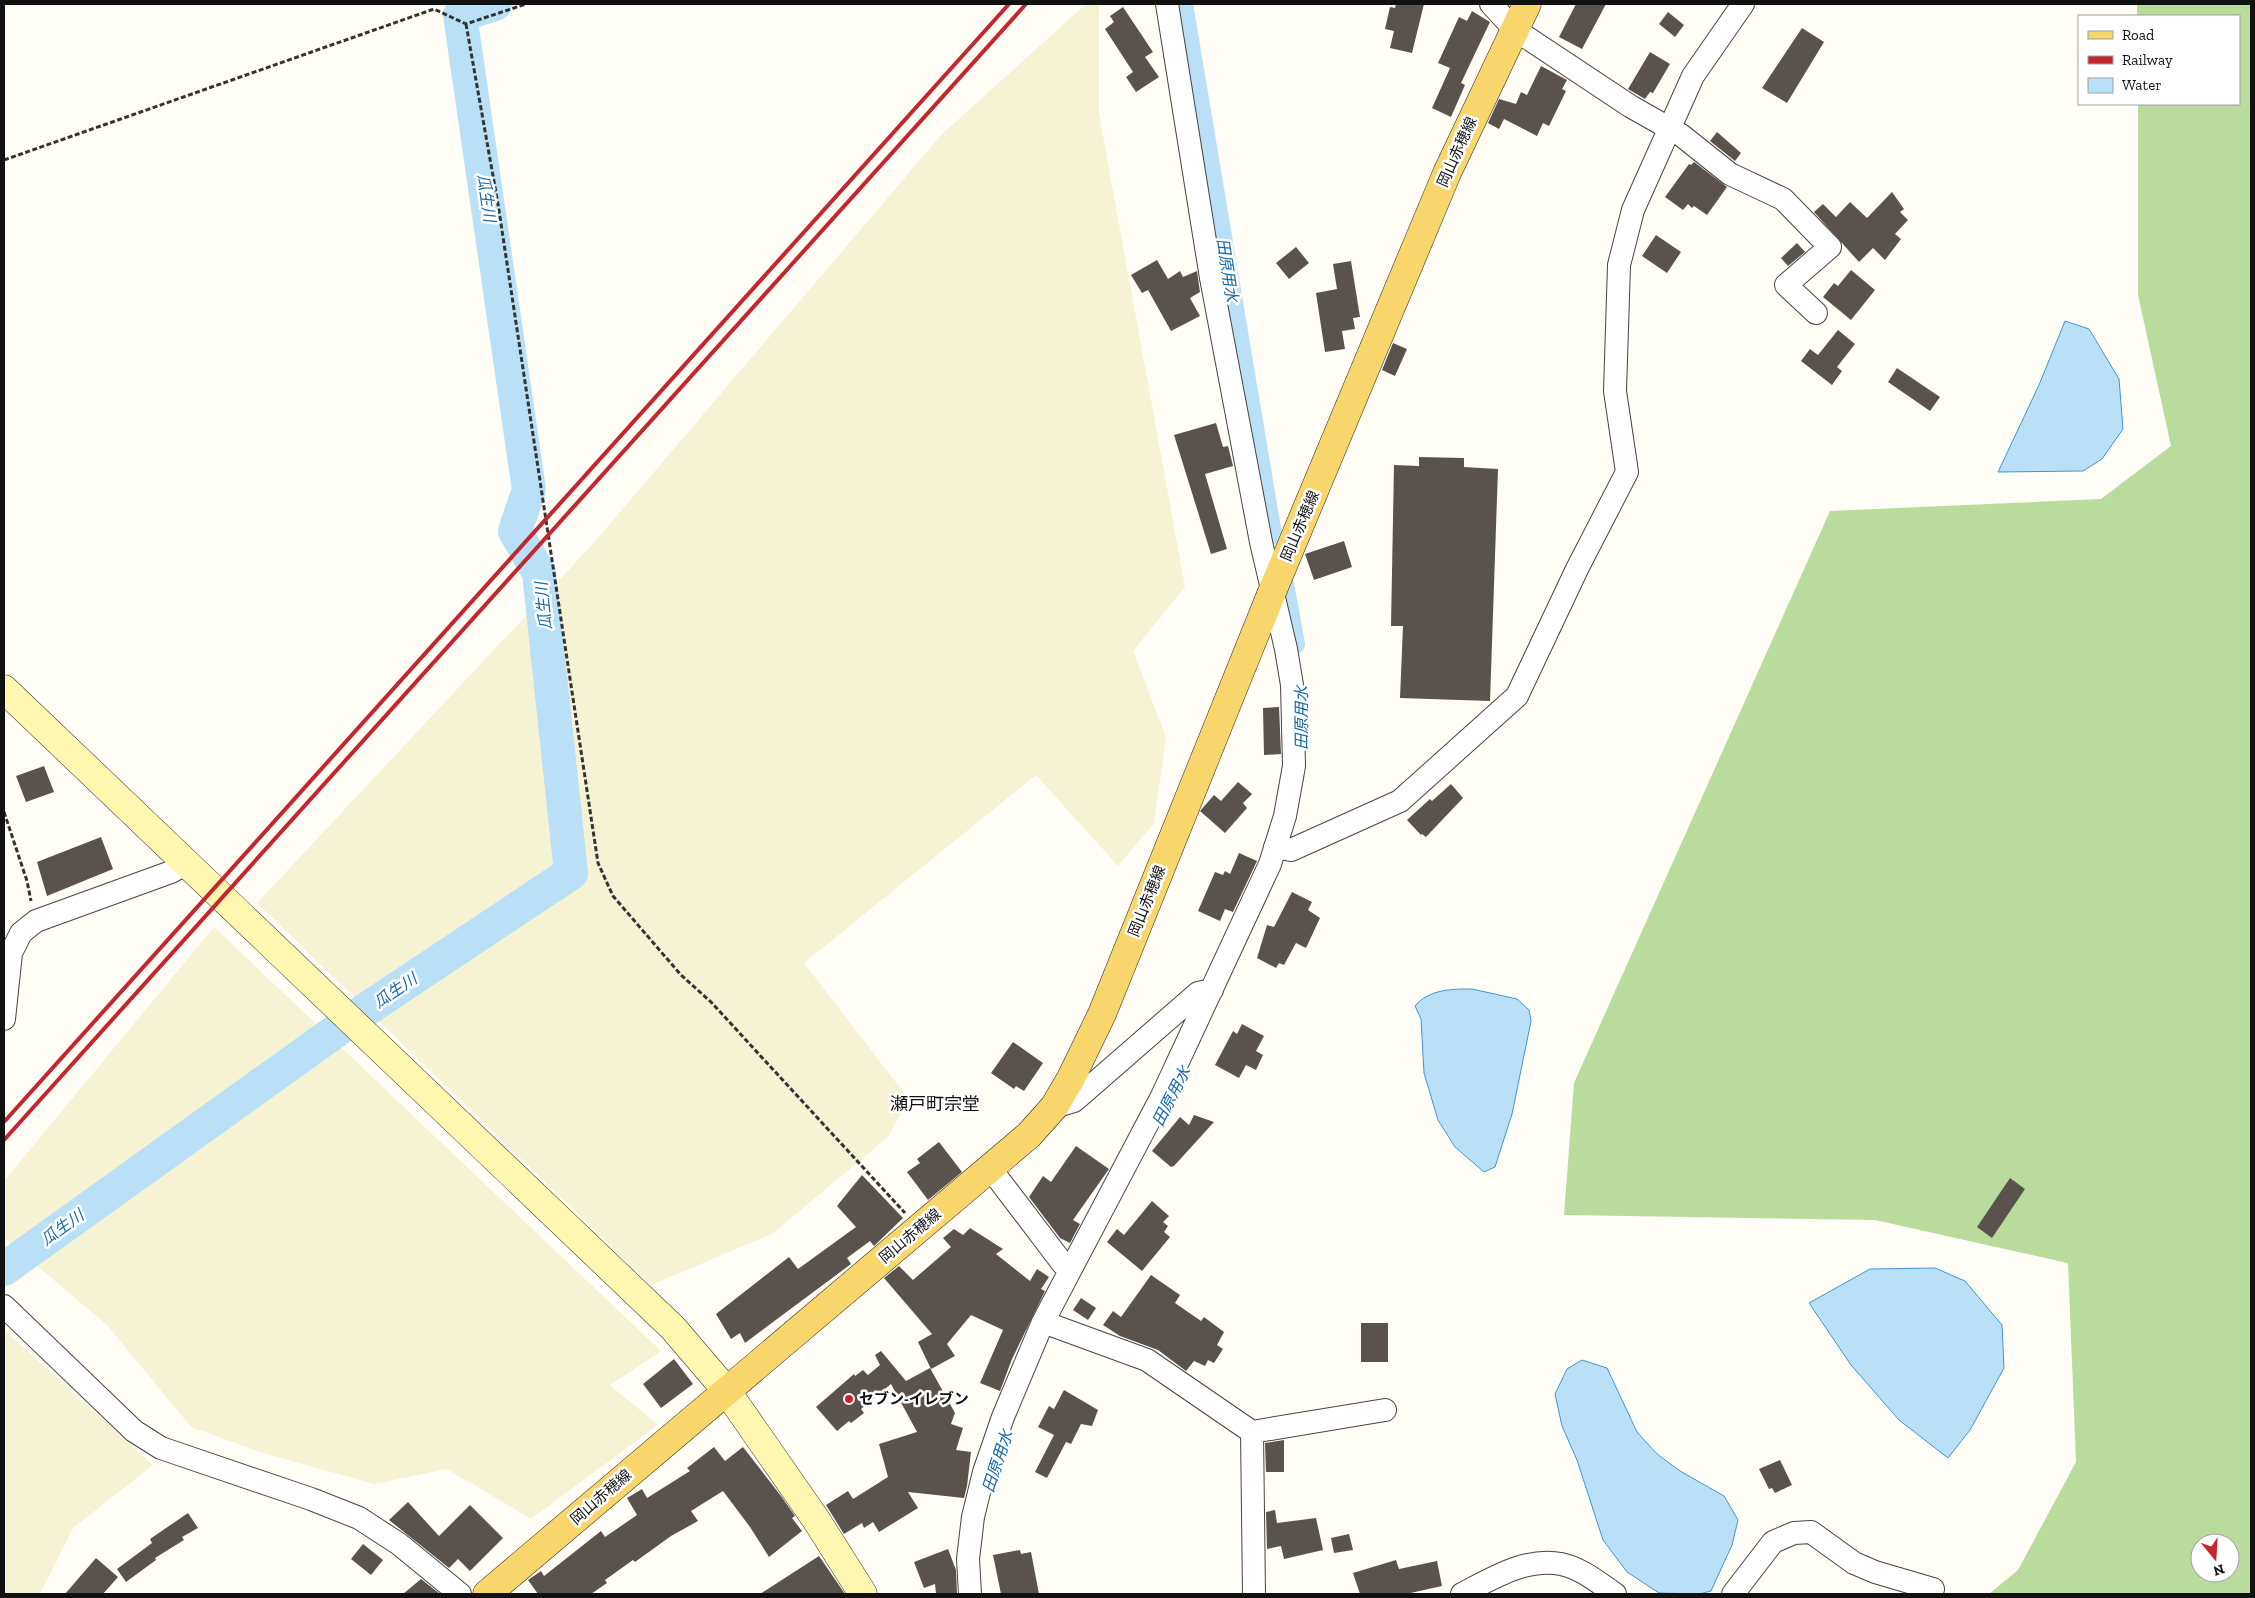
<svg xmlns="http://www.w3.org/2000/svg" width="2255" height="1598" viewBox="0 0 2255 1598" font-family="'Zilla Slab','Noto Sans JP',serif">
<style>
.farmland{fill:#f6f3d4}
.forest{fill:#b9dc9c;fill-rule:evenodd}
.water{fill:#b9e0f7;stroke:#3f96cf}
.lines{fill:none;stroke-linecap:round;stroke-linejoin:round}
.canal{stroke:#b9e0f7;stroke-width:20}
.river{stroke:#b9e0f7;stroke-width:34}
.building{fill:#5a524d}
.street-casing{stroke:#444;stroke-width:24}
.secondary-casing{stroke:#333;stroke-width:29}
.primary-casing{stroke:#222;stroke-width:29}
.path{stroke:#333;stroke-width:3;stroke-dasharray:5 2.5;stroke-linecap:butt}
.street{stroke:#fff;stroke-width:22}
.secondary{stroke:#fff6b0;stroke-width:28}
.primary{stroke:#f9d66b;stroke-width:28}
.rail{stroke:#c4262e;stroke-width:4}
.poi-dot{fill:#c4262e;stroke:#fff;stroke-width:2}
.labels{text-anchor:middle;stroke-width:5;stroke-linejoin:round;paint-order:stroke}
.street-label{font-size:15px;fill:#111;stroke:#fff}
.poi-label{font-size:15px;font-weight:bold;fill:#111;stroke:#fff;text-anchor:start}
.water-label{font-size:16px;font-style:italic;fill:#1768a6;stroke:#fff}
.quarter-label{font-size:18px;fill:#111;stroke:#fff}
</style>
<rect width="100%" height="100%" fill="#fffdf5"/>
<path class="farmland" d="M 1086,4 L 1099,4 L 1099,114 L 1185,587 L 1133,651 L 1166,737 L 1154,823 L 1118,866 L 1036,775 L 804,963 L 908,1098 L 888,1137 L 772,1234 L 651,1285 L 257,903 L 591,546 L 942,134 Z
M 214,927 L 661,1351 L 610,1385 L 658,1425 L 531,1519 L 447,1469 L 374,1484 L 260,1452 L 191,1427 L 107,1325 L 4,1238 L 4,1181 Z
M 4,1330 L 153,1465 L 73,1528 L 40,1594 L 4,1594 Z"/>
<path class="forest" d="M 2137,4 L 2251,4 L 2251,1594 L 1989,1594 L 2018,1570 L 2076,1462 L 2068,1263 L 1875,1220 L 1564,1215 L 1574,1083 L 1830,511 L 2101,499 L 2171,446 L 2138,295 L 2138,104 L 2239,104 L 2239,16 L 2137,16 ZM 2200,1543 L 2230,1543 L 2230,1573 L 2200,1573 Z"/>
<path class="water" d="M 2065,321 L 2089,329 L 2119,379 L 2123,429 L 2102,459 L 2083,471 L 1998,472 L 2039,385 Z
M 1472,989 L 1517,999 L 1529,1010 L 1531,1021 L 1512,1114 L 1495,1167 L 1484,1172 L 1455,1147 L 1438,1120 L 1424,1073 L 1421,1019 L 1415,1006 C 1429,989 1452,989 1472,989 Z
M 1935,1268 L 1965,1281 L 2002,1325 L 2004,1368 L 1970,1430 L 1948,1458 L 1899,1420 L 1851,1365 L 1809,1303 L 1870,1269 Z
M 1582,1360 L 1607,1368 L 1637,1432 L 1657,1454 L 1680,1471 L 1724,1496 L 1738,1520 L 1732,1545 L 1711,1591 L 1699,1594 L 1659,1593 L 1627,1572 L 1603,1540 L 1577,1460 L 1562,1426 L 1555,1394 L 1567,1369 Z"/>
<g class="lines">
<path class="canal" d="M 1183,4 L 1272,535
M 1284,584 L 1295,644"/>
<path class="river" d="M 361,1013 L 571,873 L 539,573 L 515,531 L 529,490 L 460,15 L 495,4
M 4,1269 L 340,1028"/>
</g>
<path class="building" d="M 1396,4 L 1424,4 L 1412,53 L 1390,48 L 1394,31 L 1385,29 L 1390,7 L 1395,8 Z
M 1576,4 L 1606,4 L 1582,49 L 1559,37 Z
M 1123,7 L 1153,52 L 1145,57 L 1159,77 L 1136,92 L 1126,77 L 1133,72 L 1105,29 L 1114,22 L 1110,16 Z
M 1472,11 L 1490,22 L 1461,83 L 1465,85 L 1451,117 L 1432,108 L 1450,68 L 1438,63 L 1459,17 L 1467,21 Z
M 1668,12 L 1684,25 L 1675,37 L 1659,24 Z
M 1802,28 L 1824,42 L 1787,103 L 1762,88 Z
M 1650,52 L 1670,64 L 1653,93 L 1650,92 L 1645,99 L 1628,89 Z
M 1541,66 L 1567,80 L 1562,89 L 1566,91 L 1549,126 L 1543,123 L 1537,136 L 1504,119 L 1499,129 L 1488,123 L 1499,99 L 1516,104 L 1521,92 L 1527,95 Z
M 1717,132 L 1741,153 L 1735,161 L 1710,141 Z
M 1694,162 L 1727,187 L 1707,215 L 1694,206 L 1692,208 L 1688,204 L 1683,210 L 1665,197 L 1689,164 L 1691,165 Z
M 1892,192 L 1904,209 L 1900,212 L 1908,220 L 1895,234 L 1901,239 L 1885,260 L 1873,248 L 1859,262 L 1814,212 L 1823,204 L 1836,217 L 1850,202 L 1867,218 Z
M 1656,235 L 1681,252 L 1667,273 L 1642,256 Z
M 1797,243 L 1805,252 L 1788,266 L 1781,258 Z
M 1296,247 L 1309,263 L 1289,279 L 1276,263 Z
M 1157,260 L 1168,279 L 1180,271 L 1183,277 L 1197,271 L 1200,292 L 1190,298 L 1200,316 L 1171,331 L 1148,290 L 1142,293 L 1131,275 Z
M 1351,261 L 1360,317 L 1353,318 L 1355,329 L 1342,331 L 1345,349 L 1325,352 L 1316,293 L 1337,289 L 1333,264 Z
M 1851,270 L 1875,290 L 1851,320 L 1823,297 L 1834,283 L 1838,286 Z
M 1838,330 L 1855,344 L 1837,367 L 1842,371 L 1832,385 L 1801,361 L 1810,349 L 1818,355 Z
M 1393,343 L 1407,349 L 1395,376 L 1382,370 Z
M 1897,368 L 1940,397 L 1930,411 L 1888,382 Z
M 1216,423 L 1223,447 L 1228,446 L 1233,466 L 1205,474 L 1227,549 L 1211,554 L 1174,435 Z
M 1419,457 L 1464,458 L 1464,467 L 1498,469 L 1490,701 L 1400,698 L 1403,626 L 1391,626 L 1394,465 L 1419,466 Z
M 1344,541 L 1352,567 L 1314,580 L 1305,554 Z
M 1279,707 L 1281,754 L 1264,755 L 1263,708 Z
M 44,766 L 54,792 L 26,802 L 16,776 Z
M 1238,782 L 1252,794 L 1243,803 L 1247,808 L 1225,833 L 1200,811 L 1214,795 L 1221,801 Z
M 1451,784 L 1463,798 L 1426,837 L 1422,834 L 1421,835 L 1407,820 L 1430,799 L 1432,801 Z
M 101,837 L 113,869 L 47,896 L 37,862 Z
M 1239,853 L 1257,861 L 1233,912 L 1225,909 L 1220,921 L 1198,911 L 1215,872 L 1223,875 L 1225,871 L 1230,874 Z
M 1292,892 L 1312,902 L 1308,910 L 1320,918 L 1306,948 L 1296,943 L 1284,965 L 1279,963 L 1276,968 L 1257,958 L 1267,925 L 1274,927 Z
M 1242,1024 L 1264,1036 L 1256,1051 L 1263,1055 L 1256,1070 L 1246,1065 L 1239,1078 L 1215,1065 L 1233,1031 L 1237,1034 Z
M 1013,1042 L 1043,1063 L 1024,1091 L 1016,1086 L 1014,1089 L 991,1073 Z
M 1194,1115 L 1214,1122 L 1174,1166 L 1171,1167 L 1152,1151 L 1180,1117 L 1189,1125 Z
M 939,1142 L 962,1172 L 928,1200 L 907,1172 L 920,1163 L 917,1159 Z
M 1076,1146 L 1109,1169 L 1073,1220 L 1080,1224 L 1070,1243 L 1060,1238 L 1029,1197 L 1043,1176 L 1051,1182 Z
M 862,1175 L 903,1218 L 874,1246 L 870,1241 L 847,1258 L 851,1264 L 745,1343 L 740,1333 L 731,1339 L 716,1314 L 789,1257 L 798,1269 L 856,1227 L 837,1206 Z
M 2010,1178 L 2025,1189 L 1992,1238 L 1977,1227 Z
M 1152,1201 L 1169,1216 L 1163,1222 L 1168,1226 L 1164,1232 L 1170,1237 L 1142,1271 L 1107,1242 L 1117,1229 L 1124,1235 Z
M 970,1228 L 1003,1249 L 996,1254 L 1030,1281 L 1037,1269 L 1049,1277 L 1041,1289 L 1045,1291 L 1012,1359 L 1000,1391 L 980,1383 L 1003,1330 L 971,1315 L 947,1344 L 955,1356 L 931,1369 L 918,1342 L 932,1334 L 884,1278 L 899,1266 L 913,1280 L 951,1247 L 943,1238 L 954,1229 L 963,1235 Z
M 1151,1275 L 1180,1295 L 1175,1303 L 1201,1321 L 1204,1317 L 1224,1332 L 1217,1345 L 1223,1349 L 1214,1363 L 1208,1360 L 1205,1366 L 1194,1361 L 1186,1371 L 1158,1350 L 1120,1336 L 1103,1325 L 1113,1311 L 1121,1317 Z
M 1081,1298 L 1096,1308 L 1088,1320 L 1073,1310 Z
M 1361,1323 L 1388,1323 L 1388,1362 L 1361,1362 Z
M 881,1351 L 906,1381 L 930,1368 L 955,1413 L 951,1424 L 963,1428 L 956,1450 L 971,1452 L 967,1486 L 964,1498 L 908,1492 L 918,1508 L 879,1532 L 873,1522 L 864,1528 L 862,1523 L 844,1534 L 826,1505 L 848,1491 L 853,1499 L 888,1477 L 879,1444 L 917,1432 L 891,1384 L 861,1409 L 864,1413 L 851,1423 L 849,1421 L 837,1431 L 816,1407 L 854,1374 L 855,1376 L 863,1370 L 868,1375 L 880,1365 L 875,1355 Z
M 674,1359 L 693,1384 L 661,1408 L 643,1384 Z
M 1064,1390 L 1098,1410 L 1092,1426 L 1081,1424 L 1071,1444 L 1066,1442 L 1047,1478 L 1035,1472 L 1054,1435 L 1038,1427 L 1049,1406 L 1054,1409 Z
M 1284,1440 L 1284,1472 L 1266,1472 L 1265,1443 Z
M 714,1447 L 725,1461 L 743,1447 L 781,1496 L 795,1516 L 792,1518 L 802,1531 L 769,1557 L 750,1527 L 723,1491 L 691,1511 L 698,1521 L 671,1536 L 635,1562 L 633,1560 L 605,1580 L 607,1583 L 591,1594 L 538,1594 L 528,1580 L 541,1571 L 544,1576 L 601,1531 L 605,1537 L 637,1515 L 627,1498 L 642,1489 L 647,1498 L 690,1471 L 687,1468 Z
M 1780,1460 L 1792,1485 L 1775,1493 L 1772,1488 L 1769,1489 L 1759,1469 Z
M 408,1502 L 439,1536 L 470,1505 L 503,1538 L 470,1571 L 458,1559 L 449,1568 L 389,1520 Z
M 1275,1510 L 1277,1523 L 1316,1518 L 1323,1550 L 1284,1559 L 1281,1546 L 1267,1549 L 1266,1512 Z
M 188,1513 L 198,1528 L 182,1537 L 184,1540 L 155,1558 L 156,1560 L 126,1582 L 117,1569 L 152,1543 L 150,1539 Z
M 1349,1534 L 1353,1550 L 1334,1553 L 1331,1538 Z
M 363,1544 L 383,1560 L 371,1575 L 351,1559 Z
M 948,1549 L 956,1570 L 957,1594 L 936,1594 L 935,1584 L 924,1588 L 914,1562 Z
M 1020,1550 L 1021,1554 L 1031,1552 L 1039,1594 L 1001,1594 L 993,1555 Z
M 819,1556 L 845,1594 L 760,1594 Z
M 96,1558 L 118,1577 L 103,1594 L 65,1594 Z
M 1396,1560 L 1399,1569 L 1437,1561 L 1442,1586 L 1406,1594 L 1360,1594 L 1353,1573 Z
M 421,1579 L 440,1594 L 403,1594 Z"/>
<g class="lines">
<defs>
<path id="street" d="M 1491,4 L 1514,29 L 1630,106 L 1681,135 L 1730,174 L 1783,199 L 1830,247 L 1786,285 L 1816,313
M 1275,847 L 1291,850 L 1400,801 L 1517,696 L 1577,569 L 1627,472 L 1615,391 L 1619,265 L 1633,210 L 1693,76 L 1743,4
M 4,1019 L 11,953 L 21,933 L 36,921 L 171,872 L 185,864
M 1054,1107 L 1074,1101 L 1198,993 L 1212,990
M 990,1168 L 1063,1264 L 1071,1269
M 4,1306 L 134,1431 L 161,1448 L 311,1499 L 359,1518 L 399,1544 L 460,1594
M 1043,1322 L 1147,1360 L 1252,1432 L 1254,1594
M 1252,1432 L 1385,1410
M 970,1594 L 968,1559 L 973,1517 L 984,1472 L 1003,1417 L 1043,1322 L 1162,1096 L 1270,864 L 1285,816 L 1294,766 L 1292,685 L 1286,649 L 1261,542 L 1211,278 L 1167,4
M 1462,1594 C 1491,1579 1526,1557 1561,1564 C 1581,1568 1599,1583 1615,1594
M 1733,1594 L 1773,1542 L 1794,1533 L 1811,1532 L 1854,1563 L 1875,1572 L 1933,1589"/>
<path id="secondary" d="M 4,689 L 673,1328 L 726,1390 L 817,1521 L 863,1594"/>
<path id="primary" d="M 487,1594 L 1029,1135 L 1054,1107 L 1071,1078 L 1102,1014 L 1272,592 L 1447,173 L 1527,4"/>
</defs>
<use href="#street" class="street-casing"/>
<use href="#secondary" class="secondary-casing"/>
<use href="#primary" class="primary-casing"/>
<path class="path" d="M 466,24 L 498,204 L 598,863 L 613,896 L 681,975 L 711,1002 L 905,1213
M 4,160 L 434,9 L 466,24 L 526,4
M 4,812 L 27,881 L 31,901"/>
<use href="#street" class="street"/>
<use href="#secondary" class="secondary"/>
<use href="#primary" class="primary"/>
<path class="rail" d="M 4,1122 L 1009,4
M 4,1140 L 1026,4"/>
</g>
<circle class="poi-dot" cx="849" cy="1399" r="5"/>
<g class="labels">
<g class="street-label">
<text transform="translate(1457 152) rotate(-66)" y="5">岡山赤穂線</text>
<text transform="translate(1300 526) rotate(-67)" y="5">岡山赤穂線</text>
<text transform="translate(1147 901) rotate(-68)" y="5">岡山赤穂線</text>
<text transform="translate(910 1236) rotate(-40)" y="5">岡山赤穂線</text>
<text transform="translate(601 1497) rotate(-41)" y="5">岡山赤穂線</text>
</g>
<g class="poi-label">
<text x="859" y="1404">セブン-イレブン</text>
</g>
<g class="water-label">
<text transform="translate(487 198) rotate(82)" y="6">瓜生川</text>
<text transform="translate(1228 270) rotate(81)" y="6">田原用水</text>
<text transform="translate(543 606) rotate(-96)" y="6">瓜生川</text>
<text transform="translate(1301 718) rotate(-90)" y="6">田原用水</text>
<text transform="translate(395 990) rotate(-34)" y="6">瓜生川</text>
<text transform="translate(1171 1096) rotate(-63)" y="6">田原用水</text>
<text transform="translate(62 1227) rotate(-36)" y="6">瓜生川</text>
<text transform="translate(997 1461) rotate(-72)" y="6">田原用水</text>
</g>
<g class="quarter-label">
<text x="935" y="1110">瀬戸町宗堂</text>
</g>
</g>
<rect width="2255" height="1598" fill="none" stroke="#111111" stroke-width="10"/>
<rect x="2078" y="15" width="162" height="90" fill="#ffffff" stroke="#a0a0a0"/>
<rect x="2088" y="31" width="25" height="8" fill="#f9d66b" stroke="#a0a0a0"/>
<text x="2122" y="40" font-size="15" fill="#111111">Road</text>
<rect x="2088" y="56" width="25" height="8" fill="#c4262e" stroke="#a0a0a0"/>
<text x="2122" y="65" font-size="15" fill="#111111">Railway</text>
<rect x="2088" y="78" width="25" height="15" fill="#b9e0f7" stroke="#a0a0a0"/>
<text x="2122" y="90" font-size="15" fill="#111111">Water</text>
<g transform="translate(2215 1558) rotate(162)"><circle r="24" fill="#ffffff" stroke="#a0a0a0"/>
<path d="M0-4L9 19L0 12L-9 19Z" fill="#c4262e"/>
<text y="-8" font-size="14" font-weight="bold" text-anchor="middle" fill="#111111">N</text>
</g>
</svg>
